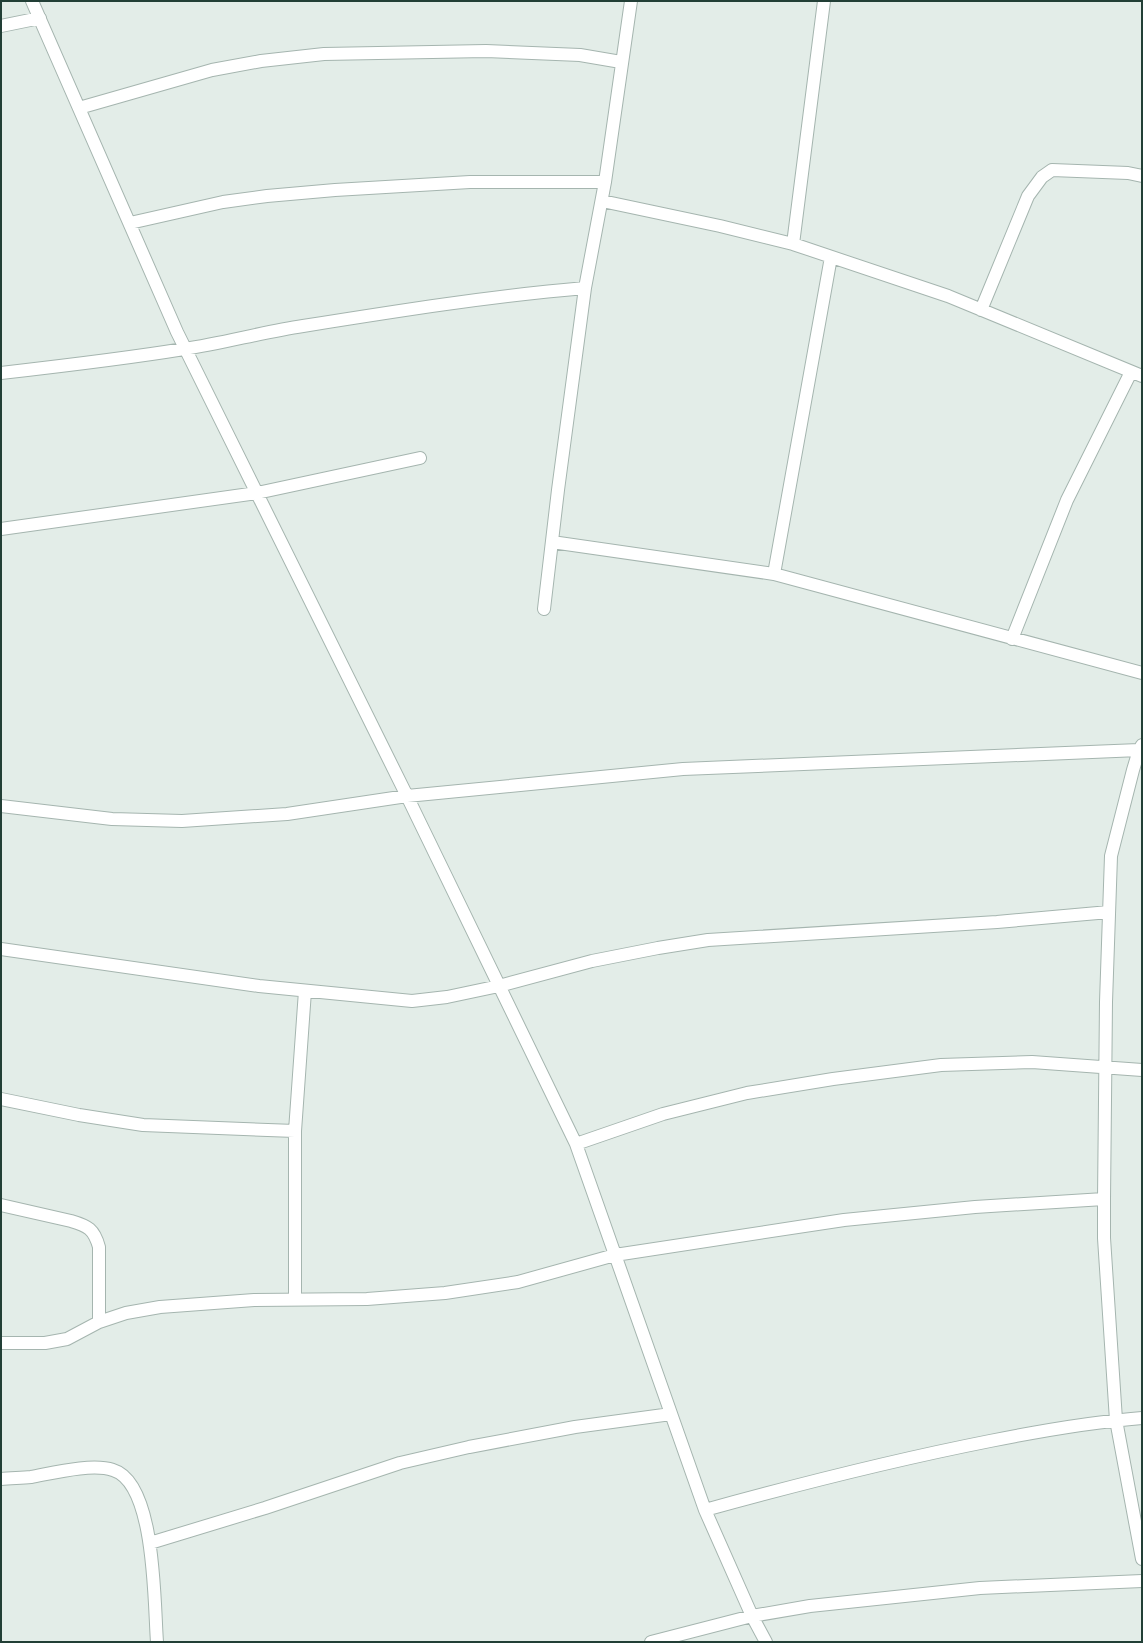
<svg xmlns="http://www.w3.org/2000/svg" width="1143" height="1643" viewBox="0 0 1143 1643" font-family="'Exo 2',sans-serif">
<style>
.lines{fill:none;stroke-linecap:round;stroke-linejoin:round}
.minor-casing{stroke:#a5b5af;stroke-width:14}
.minor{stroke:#fff;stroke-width:12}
</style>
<rect width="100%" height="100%" fill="#e3ede8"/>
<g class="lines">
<defs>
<path id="minor" d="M 32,1 L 177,332 L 407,796 L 576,1144 L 705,1510 L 752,1616 L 766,1642
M 1,26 L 40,18
M 79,108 L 212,70 L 261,61 L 324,54 L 486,51 L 580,55 L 621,62
M 602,201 L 720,226 L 793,244 L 948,296 L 1142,376
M 130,223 L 223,202 L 267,196 L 335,190 L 470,182 L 605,182
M 793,244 L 824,1
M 981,310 L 1028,196 L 1042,177 L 1052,170 L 1128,173 L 1142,176
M 1,373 C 62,366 123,359 184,349 C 224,343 263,332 303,326 C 397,311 491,296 585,288
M 1,529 L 257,493 L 420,458
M 552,542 L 774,574 L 1142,673
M 774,574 L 831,257
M 544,609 L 558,490 L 585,288 L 605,182 L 631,1
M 1012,639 L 1067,500 L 1131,372
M 1142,745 L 1139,750 L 1133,770 L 1111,856 L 1106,1002 L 1104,1199 L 1104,1238 L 1116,1420 L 1142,1559
M 1,806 L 112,819 L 182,821 L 287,814 L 407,796 L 683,769 L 1139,750
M 1,949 L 259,986 L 412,1001 L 447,997 L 499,986 L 592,961 L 658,948 L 708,940 L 997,922 L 1109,912
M 1,1099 L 79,1115 L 143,1125 L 295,1131
M 576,1144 L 663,1114 L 747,1093 L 833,1079 L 941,1065 L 1032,1062 L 1142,1070
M 1,1205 L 71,1221 C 88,1226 94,1229 99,1247 L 99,1322
M 295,1299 L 295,1131 L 305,991
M 1,1343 L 45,1343 L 67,1339 L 99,1322 L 126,1313 L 160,1307 L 254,1300 L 367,1299 L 445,1293 L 518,1282 L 615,1255 L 844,1220 L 975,1207 L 1104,1199
M 1,1479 C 11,1478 21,1478 31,1477 C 53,1473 92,1463 113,1470 C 156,1483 154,1604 157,1642
M 705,1510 C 799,1484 894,1460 990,1441 C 1040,1431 1091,1422 1142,1418
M 150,1543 L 265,1508 L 400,1463 L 469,1447 L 575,1427 L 671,1414
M 651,1642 L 752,1616 L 810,1606 L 980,1588 L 1142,1581"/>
</defs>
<use href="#minor" class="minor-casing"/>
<use href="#minor" class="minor"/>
</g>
<rect width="1143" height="1643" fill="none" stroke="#223f36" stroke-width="4"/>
</svg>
